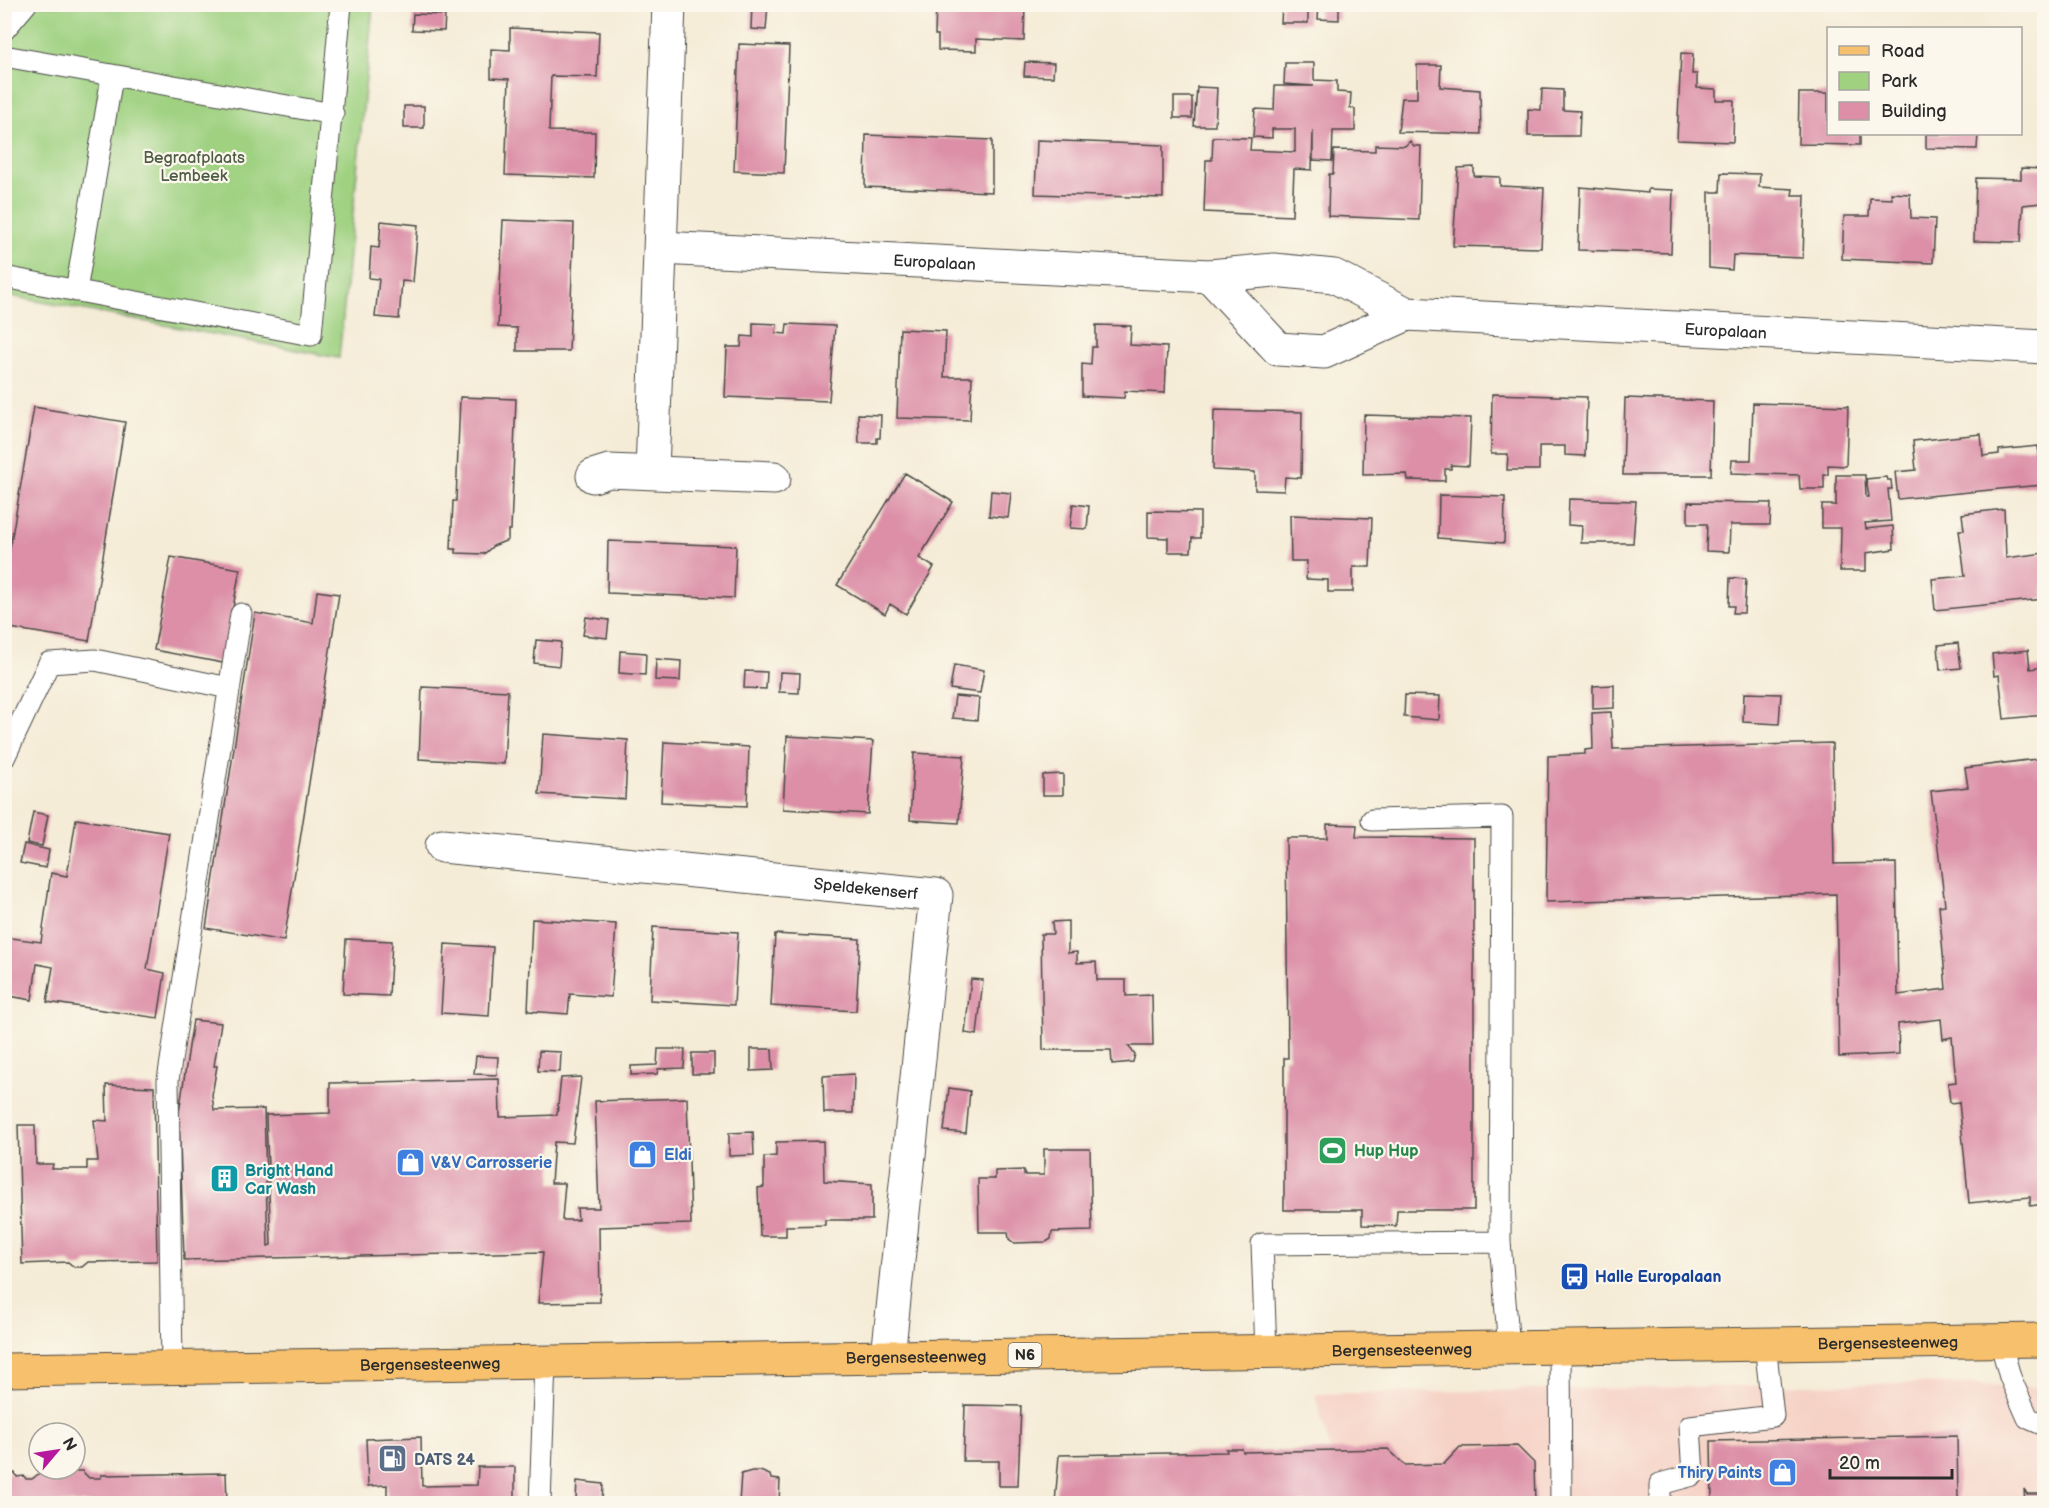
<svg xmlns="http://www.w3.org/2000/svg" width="2049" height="1508" viewBox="0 0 2049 1508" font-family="'Balsamiq Sans',sans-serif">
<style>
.built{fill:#f6d1c5}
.green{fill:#9fd181;stroke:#657e56;stroke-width:1.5}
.building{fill:#dc8fa7}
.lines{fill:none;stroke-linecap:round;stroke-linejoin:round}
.service-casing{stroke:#494845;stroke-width:23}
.minor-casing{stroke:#494845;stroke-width:35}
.primary-casing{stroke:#494845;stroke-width:35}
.service{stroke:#fff;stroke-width:21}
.minor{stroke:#fff;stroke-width:33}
.primary{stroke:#f7c06c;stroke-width:33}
.labels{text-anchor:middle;stroke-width:4.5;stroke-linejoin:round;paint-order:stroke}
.shield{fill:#fbf7ec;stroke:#696865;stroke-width:1.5}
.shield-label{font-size:15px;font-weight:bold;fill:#2b2b2b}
.park-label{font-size:16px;fill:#4e5d45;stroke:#fbf7ec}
.street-label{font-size:16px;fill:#2b2b2b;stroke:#fbf7ec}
.leisure-label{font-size:16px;font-weight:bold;fill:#27864d;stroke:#fbf7ec;text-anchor:start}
.shop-label{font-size:16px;font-weight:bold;fill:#366cbe;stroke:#fbf7ec;text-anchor:start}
.culture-label{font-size:16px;font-weight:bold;fill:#0d838f;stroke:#fbf7ec;text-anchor:start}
.transit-label{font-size:16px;font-weight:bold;fill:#164399;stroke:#fbf7ec;text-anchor:start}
.service-label{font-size:16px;font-weight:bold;fill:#4e5e75;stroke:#fbf7ec;text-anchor:start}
</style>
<rect width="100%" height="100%" fill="#fbf7ec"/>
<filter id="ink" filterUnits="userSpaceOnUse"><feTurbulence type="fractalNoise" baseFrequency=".0167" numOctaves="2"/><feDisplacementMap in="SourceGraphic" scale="12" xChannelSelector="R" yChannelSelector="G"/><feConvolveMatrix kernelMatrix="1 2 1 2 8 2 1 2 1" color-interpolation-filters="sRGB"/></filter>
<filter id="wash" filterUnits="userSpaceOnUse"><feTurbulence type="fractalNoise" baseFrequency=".008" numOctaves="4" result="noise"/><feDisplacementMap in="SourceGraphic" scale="24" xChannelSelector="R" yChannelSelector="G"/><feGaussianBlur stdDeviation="1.35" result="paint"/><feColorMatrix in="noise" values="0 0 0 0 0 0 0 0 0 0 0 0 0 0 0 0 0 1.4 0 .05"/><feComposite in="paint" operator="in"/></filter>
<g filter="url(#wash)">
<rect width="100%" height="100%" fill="#f5ecd7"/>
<path class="built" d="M 1909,1383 L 2044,1387 L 2044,1503 L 1333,1503 L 1330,1450 L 1315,1394 Z"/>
<path class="green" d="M 4,5 L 373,5 L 339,358 L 5,295 Z"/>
<g id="blocks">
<path class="building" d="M 752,4 L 768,4 L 766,30 L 751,29 Z
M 936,4 L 1025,4 L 1024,41 L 976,39 L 976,51 L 938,50 L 938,35 L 935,35 Z
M 1282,4 L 1308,4 L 1308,23 L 1281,23 Z
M 1319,4 L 1339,4 L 1339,20 L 1318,19 Z
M 413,14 L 445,15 L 444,31 L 412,30 Z
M 510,28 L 599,32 L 597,77 L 551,76 L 550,101 L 549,131 L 595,132 L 594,178 L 505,175 L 509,79 L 491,78 L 491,49 L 510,50 Z
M 739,44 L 789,46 L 784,173 L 734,171 Z
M 1681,53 L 1693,54 L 1692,74 L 1697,74 L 1697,88 L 1716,89 L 1716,100 L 1734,100 L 1733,142 L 1677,140 Z
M 1025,62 L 1054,63 L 1053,77 L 1024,76 Z
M 1285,63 L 1314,63 L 1314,80 L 1337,81 L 1337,92 L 1351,93 L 1350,108 L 1355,109 L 1355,131 L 1333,131 L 1332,161 L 1313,160 L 1313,130 L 1312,170 L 1294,169 L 1292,216 L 1204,212 L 1206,160 L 1212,160 L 1213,137 L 1251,138 L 1250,150 L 1295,152 L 1295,129 L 1272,129 L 1272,138 L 1253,137 L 1255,109 L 1274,110 L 1275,86 L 1314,86 L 1284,84 Z
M 1417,65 L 1441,65 L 1440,87 L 1480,90 L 1481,134 L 1398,132 L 1402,98 L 1417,98 Z
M 1197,87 L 1217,88 L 1215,126 L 1194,126 Z
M 1542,89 L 1563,90 L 1563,110 L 1580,111 L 1579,136 L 1528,136 L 1528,109 L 1541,110 Z
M 1799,93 L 1828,93 L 1828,134 L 1860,134 L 1860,145 L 1798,144 Z
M 1174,97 L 1192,97 L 1192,118 L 1174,118 Z
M 404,106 L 424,106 L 424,128 L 404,128 Z
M 1926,134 L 1978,134 L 1977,149 L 1926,148 Z
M 866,135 L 992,140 L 992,192 L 865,187 Z
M 1037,140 L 1163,145 L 1163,198 L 1035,194 Z
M 1410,141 L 1414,146 L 1421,146 L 1419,220 L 1328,216 L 1329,174 L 1333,174 L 1334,150 L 1375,151 L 1375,145 L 1405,146 Z
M 1474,167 L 1474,176 L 1500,177 L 1500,186 L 1544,188 L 1541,248 L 1453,246 L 1458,168 Z
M 2021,168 L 2043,169 L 2042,203 L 2023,205 L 2021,242 L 1974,241 L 1976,178 L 2021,179 Z
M 1721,173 L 1760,174 L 1759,187 L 1793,189 L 1792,195 L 1805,195 L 1803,258 L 1733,255 L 1732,270 L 1709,268 L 1709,192 L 1720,192 Z
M 1580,187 L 1648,193 L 1648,189 L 1673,190 L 1671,253 L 1578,250 Z
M 1891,193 L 1910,194 L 1911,218 L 1935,219 L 1933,263 L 1842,259 L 1844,216 L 1869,216 L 1870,198 L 1892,199 Z
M 503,220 L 574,223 L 569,351 L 517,351 L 517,328 L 498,327 Z
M 381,221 L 418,225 L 413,282 L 402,281 L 399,319 L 375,317 L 379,279 L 369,278 L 371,247 L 379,248 Z
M 753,323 L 777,324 L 776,333 L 786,334 L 787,324 L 835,326 L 829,401 L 725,397 L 727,347 L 741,347 L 742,336 L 753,337 Z
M 1096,325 L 1131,326 L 1130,345 L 1167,347 L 1165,393 L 1125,391 L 1124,398 L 1082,396 L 1082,364 L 1091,365 L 1092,347 L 1096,347 Z
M 900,329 L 946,331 L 944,377 L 972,377 L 970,420 L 897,418 Z
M 1492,394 L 1587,397 L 1585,456 L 1565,455 L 1565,446 L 1539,446 L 1539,470 L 1507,470 L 1508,454 L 1491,454 Z
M 460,397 L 516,399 L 511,530 L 508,530 L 508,540 L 493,546 L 484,554 L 456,553 L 456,549 L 451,549 L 453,501 L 456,501 Z
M 1625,398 L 1713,401 L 1711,475 L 1623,475 Z
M 1753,403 L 1848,406 L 1846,466 L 1828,465 L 1828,475 L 1824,475 L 1824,489 L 1800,489 L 1799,475 L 1731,473 L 1732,460 L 1751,460 Z
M 34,407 L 125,422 L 89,641 L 4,627 L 4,583 Z
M 1214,410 L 1302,412 L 1301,478 L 1285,477 L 1284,491 L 1255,490 L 1255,472 L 1213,470 Z
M 858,414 L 881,415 L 880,438 L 877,438 L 877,443 L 859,443 Z
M 1364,415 L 1471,418 L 1469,466 L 1451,465 L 1451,469 L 1445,469 L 1445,481 L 1408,480 L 1407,474 L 1363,475 Z
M 1981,434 L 1983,456 L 1999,454 L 1999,450 L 2038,446 L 2042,485 L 1898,499 L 1895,472 L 1916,470 L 1913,441 Z
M 905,473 L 953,502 L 919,558 L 934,567 L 906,614 L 890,604 L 885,614 L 837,585 Z
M 1836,475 L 1865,475 L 1866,497 L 1869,497 L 1866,479 L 1886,477 L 1887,480 L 1891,480 L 1892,489 L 1888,489 L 1891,521 L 1865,523 L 1866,529 L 1893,526 L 1894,549 L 1866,553 L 1866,571 L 1840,571 L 1841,528 L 1822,528 L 1822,505 L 1836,505 Z
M 991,491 L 1011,493 L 1008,518 L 989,516 Z
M 1439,495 L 1505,497 L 1504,543 L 1438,538 Z
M 1569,499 L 1636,501 L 1633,543 L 1581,543 L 1582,526 L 1568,525 Z
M 1688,502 L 1771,503 L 1770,525 L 1730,525 L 1729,552 L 1706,551 L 1707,524 L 1688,524 Z
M 1073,504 L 1089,506 L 1087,529 L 1070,528 Z
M 2004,509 L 2006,558 L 2044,553 L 2044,599 L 1935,610 L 1932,579 L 1965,576 L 1959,530 L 1964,530 L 1962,514 Z
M 1148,511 L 1200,512 L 1200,538 L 1192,538 L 1191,552 L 1168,552 L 1168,538 L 1148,537 Z
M 1290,515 L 1372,518 L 1370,567 L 1353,567 L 1353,592 L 1328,592 L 1328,580 L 1306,579 L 1307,561 L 1291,561 Z
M 608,541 L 736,546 L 734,598 L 607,593 Z
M 171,557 L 240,569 L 223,663 L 154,650 Z
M 1730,578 L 1746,579 L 1744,613 L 1733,613 L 1734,606 L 1729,606 Z
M 317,591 L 339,594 L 284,941 L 206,928 L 255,613 L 313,623 Z
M 586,617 L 609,620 L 607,638 L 583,635 Z
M 536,640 L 561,642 L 559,666 L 534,663 Z
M 1958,643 L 1961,668 L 1940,670 L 1938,645 Z
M 2028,650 L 2030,669 L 2044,667 L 2044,715 L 2004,719 L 1999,675 L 1994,676 L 1992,654 Z
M 620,651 L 646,653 L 645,675 L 619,673 Z
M 656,659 L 681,661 L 680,681 L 655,680 Z
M 954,665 L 984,670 L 980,693 L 950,689 Z
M 745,671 L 767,672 L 766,689 L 744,688 Z
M 780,672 L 800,673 L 799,693 L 779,692 Z
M 1614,685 L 1614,708 L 1593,709 L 1593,686 Z
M 422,687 L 508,691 L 504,764 L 419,759 Z
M 1744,693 L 1781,694 L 1779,724 L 1743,722 Z
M 1405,695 L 1440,696 L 1439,720 L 1404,717 Z
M 955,696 L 979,698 L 977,720 L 952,718 Z
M 1611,712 L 1613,749 L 1832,743 L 1834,864 L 1896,863 L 1898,995 L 1946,989 L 1939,906 L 1945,905 L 1931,791 L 1968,787 L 1965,768 L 2044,758 L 2044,1204 L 2030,1206 L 2030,1197 L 1969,1203 L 1959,1102 L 1950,1103 L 1948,1083 L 1956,1082 L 1952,1037 L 1943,1039 L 1941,1019 L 1898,1024 L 1899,1054 L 1839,1057 L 1836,894 L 1546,902 L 1548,756 L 1585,754 L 1585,750 L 1593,749 L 1592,713 Z
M 543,734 L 628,740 L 625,799 L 539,794 Z
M 787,736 L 873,741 L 868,814 L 783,809 Z
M 664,742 L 749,747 L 747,806 L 661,802 Z
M 914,753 L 964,756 L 959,823 L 910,820 Z
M 1063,774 L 1063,795 L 1043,795 L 1043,775 Z
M 33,812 L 48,815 L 42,846 L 27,843 Z
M 76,819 L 169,833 L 147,969 L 165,973 L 158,1018 L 47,1002 L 53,967 L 37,964 L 32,1000 L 4,995 L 4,937 L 41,942 L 51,873 L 67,876 Z
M 1327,824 L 1357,825 L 1356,837 L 1474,838 L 1474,1210 L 1397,1210 L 1396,1226 L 1362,1225 L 1362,1210 L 1284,1210 L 1284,1058 L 1288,1058 L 1286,838 L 1327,838 Z
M 24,844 L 49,850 L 46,868 L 20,863 Z
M 532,919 L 616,924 L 611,997 L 570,994 L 568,1014 L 528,1011 Z
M 1068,921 L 1068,953 L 1077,952 L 1077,963 L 1096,962 L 1097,980 L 1126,980 L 1126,996 L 1152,995 L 1153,1046 L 1128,1046 L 1135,1054 L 1133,1062 L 1112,1064 L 1111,1050 L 1043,1050 L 1041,934 L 1053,934 L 1052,922 Z
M 653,927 L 738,932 L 734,1005 L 650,1000 Z
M 775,934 L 860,939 L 856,1011 L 771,1006 Z
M 346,939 L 392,941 L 389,996 L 343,994 Z
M 445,944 L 493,947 L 489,1016 L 441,1013 Z
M 971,979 L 983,980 L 977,1035 L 965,1033 Z
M 193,1020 L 221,1023 L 214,1066 L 217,1066 L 212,1095 L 214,1110 L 264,1109 L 268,1246 L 271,1245 L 266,1115 L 330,1113 L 330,1083 L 499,1079 L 500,1117 L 557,1115 L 561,1078 L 581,1077 L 573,1143 L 554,1142 L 551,1183 L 565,1183 L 562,1220 L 578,1220 L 577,1208 L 599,1208 L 595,1101 L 687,1098 L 691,1224 L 599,1227 L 600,1302 L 538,1303 L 543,1252 L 184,1260 L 179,1113 Z
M 658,1049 L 685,1049 L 684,1068 L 658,1069 L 657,1074 L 631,1075 L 631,1066 L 657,1065 Z
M 751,1049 L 772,1049 L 773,1070 L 751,1071 Z
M 539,1051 L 561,1052 L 560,1072 L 538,1071 Z
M 692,1053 L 714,1053 L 714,1074 L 692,1074 Z
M 476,1056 L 498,1057 L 497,1075 L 474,1074 Z
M 854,1074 L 853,1113 L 824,1113 L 823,1076 Z
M 106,1085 L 154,1087 L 157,1261 L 88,1262 L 82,1267 L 74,1267 L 68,1262 L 22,1264 L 18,1125 L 35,1125 L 36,1164 L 53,1164 L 52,1169 L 87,1169 L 87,1161 L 98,1161 L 94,1120 L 107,1121 Z
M 949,1088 L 970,1091 L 966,1133 L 944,1131 Z
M 753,1132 L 754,1155 L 729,1156 L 729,1133 Z
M 823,1141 L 824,1181 L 872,1184 L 872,1220 L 825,1220 L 825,1225 L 786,1226 L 786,1236 L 760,1236 L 758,1188 L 764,1187 L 764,1157 L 776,1156 L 776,1142 Z
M 1044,1149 L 1090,1149 L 1092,1231 L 1052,1232 L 1051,1239 L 1046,1242 L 1014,1243 L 1009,1239 L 1008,1232 L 979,1232 L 978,1179 L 995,1179 L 995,1171 L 1024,1170 L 1024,1175 L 1044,1175 Z
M 965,1405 L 1021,1406 L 1018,1486 L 999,1486 L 999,1461 L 963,1461 Z
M 1957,1436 L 1958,1503 L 1712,1503 L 1711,1441 Z
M 421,1437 L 422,1486 L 477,1485 L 478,1467 L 515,1467 L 515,1503 L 387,1503 L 387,1485 L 368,1486 L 366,1439 Z
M 1517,1446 L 1534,1463 L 1535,1503 L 1055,1503 L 1059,1455 L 1227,1452 L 1226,1449 L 1242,1449 L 1243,1452 L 1388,1449 L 1405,1465 L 1444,1464 L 1460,1447 Z
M 54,1471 L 58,1476 L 64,1476 L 67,1471 L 82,1471 L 89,1478 L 101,1478 L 101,1475 L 226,1473 L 227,1503 L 4,1503 L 4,1473 L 15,1473 L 17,1477 L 24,1476 L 26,1479 L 32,1479 L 41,1472 Z
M 752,1471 L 760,1471 L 770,1475 L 771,1479 L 780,1480 L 779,1503 L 739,1503 L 741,1474 Z
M 577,1481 L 603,1484 L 602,1503 L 570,1503 L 570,1500 L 576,1500 Z
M 2024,1489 L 2027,1494 L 2044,1494 L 2044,1503 L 2025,1503 Z"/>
</g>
</g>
<g filter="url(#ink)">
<use href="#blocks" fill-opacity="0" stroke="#494845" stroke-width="1.5"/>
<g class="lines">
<defs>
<path id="service" d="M 4,30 L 26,4
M 4,56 L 333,114
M 4,277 L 311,335 L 341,4
M 76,291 L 112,77
M 4,758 L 49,663 L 95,660 L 229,688
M 1372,820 L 1502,817 L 1500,1242
M 2000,1340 L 2010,1377 L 2028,1418 L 2044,1425
M 1560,1347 L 1561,1504
M 1266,1352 L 1262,1244 L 1500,1242 L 1509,1348
M 172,1367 L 168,1080 L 241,614
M 540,1504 L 545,1362
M 1660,1504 L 1660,1484 L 1693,1475 L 1690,1426 L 1773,1416 L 1765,1344"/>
<g id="minor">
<path id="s1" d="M 661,248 L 1210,276 L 1278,349 L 1324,352 L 1407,314"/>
<path id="s2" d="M 1210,276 L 1274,270 L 1334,276 L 1407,314 L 2044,347"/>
<path d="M 652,472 L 669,4"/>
<path d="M 593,476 L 609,471 L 774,478"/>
<path id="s3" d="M 442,846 L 936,895 L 888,1357"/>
</g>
<g id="primary">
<path id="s4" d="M 4,1370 L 2044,1340"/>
</g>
</defs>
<use href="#service" class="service-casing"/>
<use href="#minor" class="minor-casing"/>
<use href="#primary" class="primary-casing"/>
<use href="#service" class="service"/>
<use href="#minor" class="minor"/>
<use href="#primary" class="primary"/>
</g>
</g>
<defs>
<symbol id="stadium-square" viewBox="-11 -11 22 22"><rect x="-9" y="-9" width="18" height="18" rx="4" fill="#2e9e5b" stroke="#fbf7ec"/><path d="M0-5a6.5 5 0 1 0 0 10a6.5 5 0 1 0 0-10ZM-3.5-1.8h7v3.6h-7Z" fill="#fff"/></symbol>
<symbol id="shop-square" viewBox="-11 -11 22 22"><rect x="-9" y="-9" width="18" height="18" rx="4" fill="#3f7fe0" stroke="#fbf7ec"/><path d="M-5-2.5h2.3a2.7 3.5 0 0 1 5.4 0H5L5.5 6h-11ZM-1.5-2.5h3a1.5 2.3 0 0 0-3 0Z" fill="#fff"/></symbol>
<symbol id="building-square" viewBox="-11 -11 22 22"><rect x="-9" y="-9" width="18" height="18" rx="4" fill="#0f9aa8" stroke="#fbf7ec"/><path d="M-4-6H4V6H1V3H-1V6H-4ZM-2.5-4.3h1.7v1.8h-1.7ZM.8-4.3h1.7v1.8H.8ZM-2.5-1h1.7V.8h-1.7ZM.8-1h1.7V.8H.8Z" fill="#fff"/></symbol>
<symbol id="bus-square" viewBox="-11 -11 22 22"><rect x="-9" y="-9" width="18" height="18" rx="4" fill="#1a4fb4" stroke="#fbf7ec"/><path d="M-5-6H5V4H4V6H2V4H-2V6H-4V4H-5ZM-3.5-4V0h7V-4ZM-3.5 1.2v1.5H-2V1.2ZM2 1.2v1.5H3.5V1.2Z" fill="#fff"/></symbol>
<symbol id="fuel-square" viewBox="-11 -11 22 22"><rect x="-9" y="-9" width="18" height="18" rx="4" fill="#5c6f8a" stroke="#fbf7ec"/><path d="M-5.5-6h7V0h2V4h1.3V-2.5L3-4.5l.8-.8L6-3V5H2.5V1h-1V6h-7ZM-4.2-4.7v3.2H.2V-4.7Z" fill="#fff"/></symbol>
</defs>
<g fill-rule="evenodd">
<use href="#stadium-square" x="1316" y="1134" width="33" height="33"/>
<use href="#shop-square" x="626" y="1138" width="33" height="33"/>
<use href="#shop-square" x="394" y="1146" width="33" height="33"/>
<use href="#building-square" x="208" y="1162" width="33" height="33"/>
<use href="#bus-square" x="1558" y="1260" width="33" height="33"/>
<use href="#fuel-square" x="376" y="1442" width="33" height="33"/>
<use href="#shop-square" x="1766" y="1456" width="33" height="33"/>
</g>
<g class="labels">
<rect class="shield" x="1008.5" y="1343" width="33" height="24" rx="4.5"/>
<g class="shield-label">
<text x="1025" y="1360">N6</text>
</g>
<g class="park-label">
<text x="194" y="163">Begraafplaats<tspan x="194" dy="18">Lembeek</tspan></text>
</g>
<g class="street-label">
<text dy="6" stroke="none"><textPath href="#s1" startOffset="274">Europalaan</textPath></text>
<text dy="6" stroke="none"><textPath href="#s2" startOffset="526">Europalaan</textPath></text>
<text dy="6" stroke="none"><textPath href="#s3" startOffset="426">Speldekenserf</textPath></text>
<text dy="6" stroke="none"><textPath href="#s4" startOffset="1884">Bergensesteenweg</textPath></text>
<text dy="6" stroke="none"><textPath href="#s4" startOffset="1398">Bergensesteenweg</textPath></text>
<text dy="6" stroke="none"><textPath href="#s4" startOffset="912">Bergensesteenweg</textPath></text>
<text dy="6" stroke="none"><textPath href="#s4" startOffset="426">Bergensesteenweg</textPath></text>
</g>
<g class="leisure-label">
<text x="1354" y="1156">Hup Hup</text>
</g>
<g class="shop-label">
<text x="664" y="1160">Eldi</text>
<text x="431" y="1168">V&amp;V Carrosserie</text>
<text x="1762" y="1478" text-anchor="end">Thiry Paints</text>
</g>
<g class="culture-label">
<text x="245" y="1176">Bright Hand<tspan x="245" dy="18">Car Wash</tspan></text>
</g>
<g class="transit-label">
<text x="1595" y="1282">Halle Europalaan</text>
</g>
<g class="service-label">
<text x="414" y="1465">DATS 24</text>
</g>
</g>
<rect width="2049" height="1508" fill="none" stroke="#fbf7ec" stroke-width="24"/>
<rect x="1827" y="27" width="195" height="108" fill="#fbf7ec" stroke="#a8a59f" stroke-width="1.5"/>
<rect x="1839" y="46" width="30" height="9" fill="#f7c06c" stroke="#a8a59f" stroke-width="1.5"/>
<text x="1881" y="57" font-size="18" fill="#2b2b2b">Road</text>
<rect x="1839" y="72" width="30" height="18" fill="#9fd181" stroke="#a8a59f" stroke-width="1.5"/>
<text x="1881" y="87" font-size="18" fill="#2b2b2b">Park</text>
<rect x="1839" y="102" width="30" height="18" fill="#dc8fa7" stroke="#a8a59f" stroke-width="1.5"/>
<text x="1881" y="117" font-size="18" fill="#2b2b2b">Building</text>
<g transform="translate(57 1451) rotate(61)"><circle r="28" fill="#fbf7ec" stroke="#a8a59f" stroke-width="1.5"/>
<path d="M0-4.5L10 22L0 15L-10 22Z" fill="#b5179e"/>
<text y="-9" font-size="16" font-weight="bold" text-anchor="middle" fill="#2b2b2b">N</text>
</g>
<path d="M1830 1469v9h122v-9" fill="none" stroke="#2b2b2b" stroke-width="3"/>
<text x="1839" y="1469" font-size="18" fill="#2b2b2b" stroke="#fbf7ec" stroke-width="4.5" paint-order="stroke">20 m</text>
</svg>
